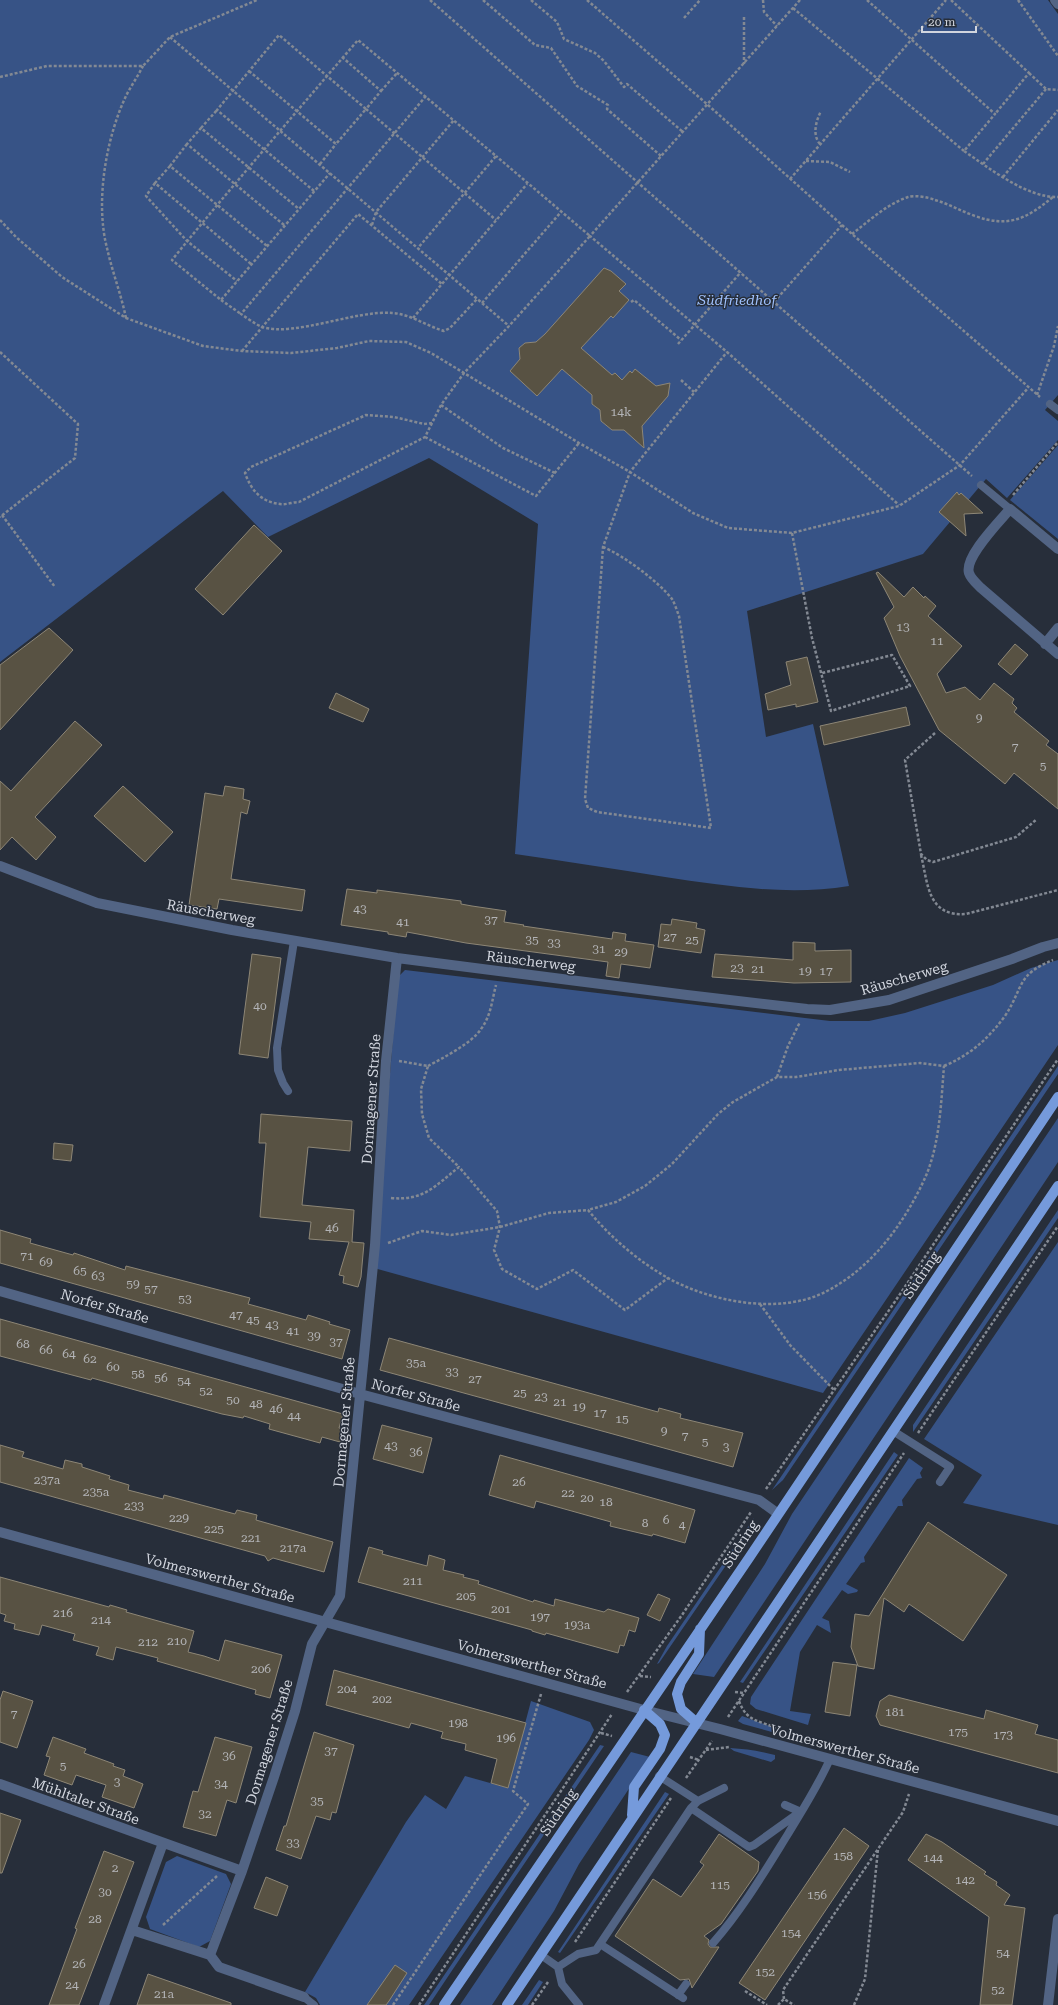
<svg xmlns="http://www.w3.org/2000/svg" width="1058" height="2005" viewBox="0 0 1058 2005" font-family="'Roboto Serif',serif">
<style>
.green{fill:#375386}
.building{fill:#585243;stroke:#8d8676}
.lines{fill:none;stroke-linecap:round;stroke-linejoin:round}
.path{stroke:#838993;stroke-width:2.5;stroke-dasharray:3 2;stroke-linecap:butt}
.service{stroke:#526484;stroke-width:8}
.minor{stroke:#526484;stroke-width:10}
.primary{stroke:#759adb;stroke-width:10}
.labels{text-anchor:middle;stroke-width:3;stroke-linejoin:round;paint-order:stroke}
.number-label{font-size:12px;fill:#b3b4b7}
.park-label{font-size:14px;font-style:italic;fill:#9fc1fd;stroke:#272e3a}
.street-label{font-size:14px;fill:#d1d5de;stroke:#272e3a}
</style>
<rect width="100%" height="100%" fill="#272e3a"/>
<path class="green" d="M 0,0 L 1048,0 L 1058,14 L 1058,395 L 1045,410 L 1058,421 L 1058,440 L 1007,498 L 986,479 L 923,554 L 747,611 L 766,737 L 813,724 L 849,886 C 787,896 726,886 665,877 C 615,869 565,861 515,854 L 538,524 L 429,458 L 268,537 L 223,491 L 0,662 Z
M 1058,445 L 1058,539 L 1010,500 Z
M 1058,960 L 1058,1045 L 823,1393 L 374,1268 L 398,977 L 405,970 L 830,1021 L 869,1021 L 905,1013 L 993,985 L 1031,968 Z
M 1058,1066 L 1058,1074 L 783,1480 L 772,1490 Z
M 1058,1118 L 1058,1162 L 714,1677 L 693,1674 L 765,1564 L 792,1514 Z
M 1058,1210 L 1058,1218 L 913,1432 L 913,1425 Z
M 1058,1242 L 1058,1525 L 963,1503 L 982,1475 L 924,1439 Z
M 894,1452 L 898,1455 L 743,1683 L 740,1682 Z
M 909,1458 L 923,1468 L 920,1473 L 922,1478 L 917,1479 L 902,1500 L 903,1506 L 898,1506 L 864,1557 L 865,1562 L 861,1563 L 846,1584 L 858,1590 L 857,1592 L 848,1594 L 842,1590 L 822,1618 L 829,1621 L 831,1633 L 817,1625 L 800,1652 L 790,1711 L 811,1714 L 808,1725 L 756,1709 L 750,1704 L 751,1697 Z
M 754,1518 L 752,1525 L 744,1539 L 659,1663 L 657,1664 L 667,1646 Z
M 531,1701 L 590,1722 L 594,1730 L 589,1740 L 409,2005 L 320,2005 L 316,1998 L 305,1992 L 406,1822 L 425,1795 L 446,1809 L 465,1776 L 508,1788 Z
M 742,1716 L 775,1728 L 779,1734 L 743,1724 L 738,1721 Z
M 600,1745 L 604,1746 L 453,1969 L 429,2005 L 424,2005 Z
M 730,1748 C 746,1749 760,1751 775,1755 L 775,1759 L 771,1762 L 734,1751 Z
M 631,1752 L 650,1757 L 579,1864 L 554,1911 L 492,2005 L 460,2005 Z
M 665,1792 L 669,1794 L 560,1953 L 558,1952 Z
M 177,1856 L 226,1874 L 231,1884 L 210,1941 L 199,1947 L 150,1929 L 146,1917 L 166,1862 Z
M 539,1980 L 543,1982 L 528,2005 L 522,2005 Z"/>
<path class="building" d="M 604,268 L 611,271 L 626,284 L 619,291 L 629,300 L 613,318 L 611,316 L 581,348 L 612,375 L 615,373 L 622,380 L 630,371 L 632,373 L 635,369 L 656,386 L 670,383 L 668,396 L 642,426 L 644,448 L 624,430 L 612,430 L 601,421 L 600,410 L 592,404 L 592,395 L 562,369 L 537,396 L 510,371 L 520,359 L 519,348 L 525,343 L 536,342 L 545,334 Z
M 957,492 L 959,495 L 961,493 L 983,513 L 964,514 L 966,536 L 939,512 Z
M 254,525 L 282,551 L 223,615 L 195,589 Z
M 878,572 L 904,597 L 913,587 L 924,598 L 925,596 L 936,606 L 928,616 L 962,646 L 937,674 L 946,693 L 965,687 L 980,700 L 994,683 L 1014,699 L 1012,703 L 1017,708 L 1014,712 L 1049,741 L 1046,745 L 1058,754 L 1058,809 L 1014,773 L 1005,784 L 939,730 L 900,656 L 884,618 L 894,607 L 876,573 Z
M 49,628 L 73,650 L 0,730 L 0,665 Z
M 1015,644 L 1028,655 L 1011,675 L 998,664 Z
M 807,657 L 818,702 L 796,707 L 796,704 L 768,710 L 765,694 L 791,685 L 786,662 Z
M 336,693 L 369,709 L 363,722 L 329,708 Z
M 906,707 L 910,725 L 824,745 L 820,726 Z
M 75,721 L 102,745 L 35,817 L 56,837 L 36,860 L 12,837 L 0,850 L 0,781 L 11,791 Z
M 123,786 L 173,832 L 145,862 L 94,816 Z
M 225,786 L 244,789 L 243,799 L 250,801 L 247,814 L 241,812 L 231,879 L 305,890 L 302,911 L 219,899 L 217,909 L 189,905 L 205,793 L 223,796 Z
M 347,889 L 377,893 L 377,890 L 461,901 L 461,904 L 472,906 L 506,911 L 504,922 L 524,925 L 523,926 L 612,939 L 613,932 L 626,934 L 625,941 L 654,945 L 650,968 L 621,964 L 619,978 L 606,976 L 608,962 L 466,943 L 407,932 L 406,937 L 388,934 L 388,932 L 341,925 Z
M 672,919 L 697,923 L 696,928 L 705,930 L 701,953 L 658,947 L 661,924 L 671,925 Z
M 793,942 L 815,943 L 815,951 L 851,950 L 851,982 L 794,983 L 712,977 L 715,954 L 793,960 Z
M 252,954 L 281,958 L 268,1058 L 239,1054 Z
M 261,1114 L 352,1121 L 350,1151 L 308,1147 L 302,1205 L 354,1210 L 352,1242 L 364,1243 L 361,1277 L 358,1287 L 343,1283 L 344,1276 L 339,1275 L 349,1242 L 309,1239 L 311,1222 L 260,1217 L 266,1143 L 259,1143 Z
M 54,1143 L 73,1145 L 71,1161 L 53,1159 Z
M 0,1230 L 31,1239 L 30,1243 L 73,1255 L 74,1253 L 125,1270 L 126,1266 L 250,1298 L 248,1304 L 306,1320 L 308,1315 L 330,1322 L 329,1324 L 350,1330 L 342,1359 L 0,1263 Z
M 0,1319 L 343,1414 L 339,1428 L 343,1429 L 340,1442 L 322,1437 L 320,1443 L 269,1429 L 270,1424 L 244,1416 L 243,1418 L 222,1414 L 92,1378 L 91,1380 L 0,1356 Z
M 389,1338 L 658,1412 L 659,1408 L 681,1414 L 680,1418 L 743,1433 L 733,1467 L 380,1370 Z
M 382,1425 L 432,1438 L 423,1473 L 373,1459 Z
M 0,1445 L 24,1452 L 22,1457 L 63,1469 L 65,1460 L 82,1464 L 82,1467 L 110,1476 L 109,1479 L 129,1485 L 128,1490 L 163,1499 L 164,1495 L 235,1514 L 237,1510 L 257,1515 L 256,1520 L 333,1542 L 324,1572 L 273,1558 L 268,1561 L 265,1556 L 0,1482 Z
M 500,1455 L 695,1510 L 685,1543 L 653,1534 L 652,1536 L 610,1526 L 611,1522 L 536,1501 L 534,1508 L 489,1495 Z
M 928,1522 L 1007,1575 L 963,1641 L 909,1604 L 904,1612 L 884,1598 L 874,1669 L 858,1666 L 851,1647 L 855,1614 L 869,1616 Z
M 369,1547 L 383,1551 L 382,1554 L 427,1566 L 429,1555 L 445,1560 L 443,1570 L 464,1575 L 463,1577 L 479,1581 L 478,1584 L 533,1602 L 534,1600 L 554,1606 L 555,1599 L 604,1612 L 608,1609 L 639,1618 L 635,1632 L 629,1630 L 624,1646 L 620,1645 L 618,1653 L 546,1633 L 545,1635 L 532,1631 L 532,1630 L 358,1582 Z
M 0,1577 L 109,1607 L 110,1605 L 127,1610 L 126,1612 L 194,1631 L 188,1652 L 204,1656 L 219,1661 L 225,1640 L 282,1655 L 270,1698 L 255,1694 L 256,1690 L 157,1661 L 158,1658 L 116,1647 L 113,1660 L 96,1655 L 99,1647 L 73,1640 L 75,1634 L 42,1625 L 39,1635 L 14,1629 L 15,1624 L 4,1621 L 6,1615 L 0,1613 Z
M 658,1594 L 670,1599 L 660,1621 L 647,1615 Z
M 833,1662 L 857,1665 L 850,1716 L 825,1712 Z
M 334,1670 L 526,1723 L 508,1788 L 491,1783 L 497,1759 L 465,1750 L 466,1744 L 441,1738 L 443,1732 L 411,1723 L 409,1728 L 326,1705 Z
M 3,1691 L 33,1701 L 17,1748 L 0,1742 L 0,1700 Z
M 889,1695 L 984,1719 L 986,1710 L 1038,1725 L 1035,1734 L 1058,1740 L 1058,1773 L 880,1725 L 876,1716 L 880,1701 Z
M 314,1732 L 354,1745 L 336,1813 L 332,1812 L 330,1820 L 316,1816 L 301,1859 L 276,1850 L 284,1826 L 286,1826 Z
M 53,1737 L 86,1749 L 84,1753 L 114,1764 L 113,1766 L 125,1770 L 123,1776 L 143,1784 L 134,1808 L 102,1797 L 106,1785 L 76,1775 L 72,1785 L 44,1775 L 50,1757 L 46,1756 Z
M 215,1737 L 252,1747 L 236,1803 L 227,1800 L 216,1836 L 183,1827 L 193,1791 L 198,1792 Z
M 0,1813 L 21,1820 L 2,1873 L 0,1873 Z
M 844,1828 L 869,1846 L 765,2000 L 739,1983 Z
M 719,1834 L 759,1862 L 758,1871 L 721,1924 L 704,1936 L 709,1940 L 708,1944 L 710,1947 L 719,1947 L 692,1988 L 689,1979 L 680,1980 L 615,1936 L 653,1879 L 681,1897 L 704,1865 L 700,1862 Z
M 926,1834 L 942,1842 L 986,1872 L 984,1874 L 997,1882 L 996,1885 L 1010,1895 L 1004,1905 L 1025,1908 L 1012,2005 L 980,2005 L 989,1917 L 908,1860 Z
M 104,1851 L 134,1862 L 79,2005 L 49,2005 L 77,1929 L 75,1928 Z
M 266,1877 L 288,1886 L 277,1916 L 254,1908 Z
M 395,1965 L 407,1973 L 389,2001 L 386,2005 L 367,2005 Z
M 148,1974 L 231,2003 L 231,2005 L 137,2005 Z"/>
<g class="lines">
<path class="path" d="M 430,0 L 972,476
M 483,0 L 535,45 L 551,48 L 577,86 L 608,105 L 607,109 L 661,156
M 531,0 L 557,22 L 564,39 L 595,53 L 604,61 L 624,87 L 627,84 L 683,132
M 587,0 L 708,105 L 852,234 L 1040,397
M 763,0 L 764,12 L 777,26
M 800,0 L 590,236 L 727,352 L 899,505
M 867,0 L 995,114 L 964,151 C 989,168 1027,198 1058,197
M 951,0 L 1029,73 L 995,114
M 1018,0 L 1058,56
M 793,8 L 964,151
M 744,17 L 744,64
M 684,18 L 700,0
M 170,37 L 509,326
M 342,57 L 381,91 L 366,109 L 496,220
M 249,71 L 336,144 L 366,109 L 327,76 C 275,137 222,198 172,260 L 221,300 L 330,173
M 1029,73 L 1046,89 L 1058,90
M 0,77 L 47,66 L 143,66 L 170,37 L 257,0
M 381,91 L 397,73
M 426,96 L 241,314 C 247,318 255,324 262,327 C 295,337 355,310 392,313 C 411,314 426,326 444,331 L 450,328 L 477,299
M 201,128 L 217,110
M 187,144 L 170,166 L 267,246
M 820,144 C 812,135 816,121 821,111
M 806,161 L 830,162 L 850,172
M 320,164 L 336,144
M 983,164 L 1046,89
M 170,166 L 155,183 L 251,264
M 1003,177 L 1058,110
M 790,179 L 946,0
M 155,183 L 146,196 L 187,241 L 237,281
M 314,191 L 217,110 L 279,35 L 327,76 L 358,40 L 496,156 L 418,248
M 0,220 L 16,237 L 62,277 L 126,318 L 203,346 L 242,351 L 291,353 L 337,348 L 369,341 L 406,342 L 431,353 L 464,373 L 509,326 L 590,236 L 496,156
M 284,225 L 187,144 L 201,128 L 299,209
M 372,225 L 376,212 L 454,120
M 852,234 C 869,221 887,204 908,197 C 915,195 928,197 935,200 C 949,204 961,211 975,216 C 1009,228 1026,219 1053,197
M 221,300 L 241,314
M 631,302 L 634,300 L 681,340
M 774,302 L 842,225
M 482,303 L 561,212
M 126,318 C 121,294 112,271 107,248 C 95,202 106,138 126,96 C 131,86 138,76 143,66
M 413,318 L 527,184
M 678,344 L 741,272
M 242,351 L 358,214 L 442,284
M 0,352 L 78,424 L 75,458 L 0,517
M 681,380 L 694,392
M 1037,395 L 1054,346 L 1058,326
M 441,405 L 503,448 L 555,473
M 432,423 L 424,424 L 394,417 L 366,415 L 251,467 L 245,473 C 251,490 261,502 280,504 C 286,505 293,502 299,502 L 425,437 L 441,405 L 464,373 L 579,443 L 630,472 L 693,513 L 728,528 L 792,533 L 899,506 L 960,465 L 1028,388
M 425,437 L 536,496 L 579,443
M 1013,495 L 1058,442
M 2,515 L 55,587
M 792,533 L 812,638 L 831,711 L 910,686 L 892,655 L 822,673
M 603,547 C 623,555 659,582 672,599 C 675,604 677,611 679,616 L 711,828 L 597,812 L 588,808 L 585,799 L 603,547 L 630,472 L 727,352
M 935,733 L 905,760 L 921,854 L 927,860 L 933,862 L 1016,837 L 1037,819
M 921,855 C 928,883 927,917 966,914 L 1058,890
M 399,1061 L 428,1066 L 421,1089 L 422,1114 L 429,1138 L 459,1167
M 428,1066 C 443,1058 472,1043 481,1029 C 491,1016 492,1000 496,985
M 944,1066 C 970,1055 988,1039 1005,1016 C 1024,987 1016,975 1053,960
M 777,1077 L 788,1046 L 800,1022
M 391,1198 C 424,1201 435,1186 459,1167 L 497,1211 L 500,1227 L 494,1250 L 502,1269 L 537,1289 L 573,1270 L 625,1310 L 668,1278
M 388,1243 L 422,1231 L 451,1235 L 500,1227 L 549,1213 L 588,1210 C 610,1237 638,1261 668,1278 C 711,1302 780,1315 825,1292 C 871,1269 904,1224 925,1178 C 940,1144 941,1103 944,1066 L 920,1063 L 839,1070 L 796,1077 L 777,1077 L 733,1102 L 718,1114 L 672,1164 L 645,1186 L 616,1202 L 588,1210
M 760,1304 L 790,1345 L 835,1391
M 918,1433 L 1058,1226
M 766,1489 L 894,1303 L 1058,1059
M 640,1676 L 651,1677
M 627,1692 L 682,1615 L 751,1512
M 735,1692 L 744,1693
M 739,1701 C 747,1723 760,1720 778,1729
M 728,1717 L 904,1453
M 601,1733 L 612,1736
M 706,1750 L 729,1747
M 690,1757 L 699,1760
M 686,1778 L 712,1741
M 163,1925 L 217,1876
M 575,1942 L 671,1798
M 745,1991 L 767,2005
M 784,1999 L 783,1990 L 878,1849
M 393,2005 L 528,1804 L 513,1791 L 541,1694
M 419,2005 L 612,1714
M 532,2005 L 548,1982
M 778,2005 L 784,1999 L 794,2005
M 854,2005 L 865,1979 L 878,1849 L 903,1812 L 909,1794"/>
<path class="service" d="M 1050,404 L 1058,410
M 981,485 L 1010,509
M 288,1091 L 283,1083 L 278,1070 L 277,1048 L 294,941
M 893,1431 L 950,1467 L 940,1482
M 659,1776 L 698,1801
M 785,1805 L 801,1812
M 691,1808 L 749,1847 L 754,1845 L 800,1812
M 713,1943 C 742,1910 765,1871 788,1834 C 803,1809 818,1786 830,1759
M 600,1944 L 683,1998
M 541,1955 L 558,1967 L 562,1984 L 579,2005
M 558,1967 L 578,1954 L 596,1950 L 691,1808 L 698,1801 L 724,1788
M 678,1995 L 686,1984
M 304,1997 L 314,2005"/>
<path class="minor" d="M 1055,0 L 1058,4
M 1058,549 L 1010,509 C 999,522 964,557 969,573 C 971,579 977,584 981,588 L 1058,654
M 1045,644 L 1058,628
M 0,866 L 97,903 L 232,930 L 397,958 L 687,995 L 807,1009 L 830,1010 L 889,1000 L 1012,959 L 1043,947 L 1058,943
M 0,1291 L 360,1394 L 759,1500 L 777,1513
M 0,1532 L 644,1710 L 720,1729 L 1058,1821
M 0,1784 L 242,1871
M 132,1930 L 210,1955 L 242,1871 L 274,1777 L 295,1711 L 312,1644 L 340,1596 L 375,1245 L 386,1061 L 397,958
M 210,1955 L 219,1967 L 304,1997
M 104,2005 L 163,1843
M 1048,2005 L 1058,1919"/>
<path class="primary" d="M 697,1723 L 681,1709 L 677,1694 L 681,1682 L 699,1654 L 700,1629
M 632,1815 L 634,1787 L 660,1749 L 665,1735 L 660,1724 L 644,1710
M 444,2005 L 749,1558 L 1058,1097
M 507,2005 L 1058,1186"/>
</g>
<g class="labels">
<g class="number-label">
<text x="621" y="416">14k</text>
<text x="903" y="631">13</text>
<text x="937" y="645">11</text>
<text x="979" y="722">9</text>
<text x="1015" y="751">7</text>
<text x="1043" y="770">5</text>
<text x="360" y="913">43</text>
<text x="491" y="924">37</text>
<text x="403" y="926">41</text>
<text x="670" y="941">27</text>
<text x="532" y="944">35</text>
<text x="692" y="944">25</text>
<text x="554" y="947">33</text>
<text x="599" y="953">31</text>
<text x="621" y="956">29</text>
<text x="737" y="972">23</text>
<text x="758" y="973">21</text>
<text x="805" y="975">19</text>
<text x="826" y="975">17</text>
<text x="260" y="1010">40</text>
<text x="332" y="1232">46</text>
<text x="27" y="1260">71</text>
<text x="46" y="1266">69</text>
<text x="80" y="1275">65</text>
<text x="98" y="1280">63</text>
<text x="133" y="1288">59</text>
<text x="151" y="1293">57</text>
<text x="185" y="1303">53</text>
<text x="236" y="1319">47</text>
<text x="253" y="1324">45</text>
<text x="272" y="1329">43</text>
<text x="293" y="1335">41</text>
<text x="314" y="1340">39</text>
<text x="336" y="1346">37</text>
<text x="23" y="1348">68</text>
<text x="46" y="1354">66</text>
<text x="69" y="1358">64</text>
<text x="90" y="1363">62</text>
<text x="416" y="1367">35a</text>
<text x="113" y="1371">60</text>
<text x="452" y="1376">33</text>
<text x="138" y="1378">58</text>
<text x="161" y="1382">56</text>
<text x="475" y="1383">27</text>
<text x="184" y="1385">54</text>
<text x="206" y="1395">52</text>
<text x="520" y="1397">25</text>
<text x="541" y="1401">23</text>
<text x="233" y="1404">50</text>
<text x="560" y="1406">21</text>
<text x="256" y="1408">48</text>
<text x="579" y="1411">19</text>
<text x="276" y="1413">46</text>
<text x="600" y="1417">17</text>
<text x="294" y="1420">44</text>
<text x="622" y="1423">15</text>
<text x="664" y="1435">9</text>
<text x="685" y="1440">7</text>
<text x="705" y="1446">5</text>
<text x="391" y="1450">43</text>
<text x="726" y="1451">3</text>
<text x="416" y="1456">36</text>
<text x="47" y="1484">237a</text>
<text x="519" y="1486">26</text>
<text x="96" y="1496">235a</text>
<text x="568" y="1497">22</text>
<text x="587" y="1502">20</text>
<text x="606" y="1506">18</text>
<text x="134" y="1510">233</text>
<text x="179" y="1522">229</text>
<text x="666" y="1524">6</text>
<text x="645" y="1527">8</text>
<text x="682" y="1529">4</text>
<text x="214" y="1533">225</text>
<text x="251" y="1542">221</text>
<text x="293" y="1552">217a</text>
<text x="413" y="1585">211</text>
<text x="466" y="1600">205</text>
<text x="501" y="1613">201</text>
<text x="63" y="1617">216</text>
<text x="540" y="1621">197</text>
<text x="101" y="1624">214</text>
<text x="577" y="1629">193a</text>
<text x="177" y="1645">210</text>
<text x="148" y="1646">212</text>
<text x="261" y="1673">206</text>
<text x="347" y="1693">204</text>
<text x="382" y="1703">202</text>
<text x="895" y="1716">181</text>
<text x="14" y="1718">7</text>
<text x="458" y="1727">198</text>
<text x="958" y="1736">175</text>
<text x="1003" y="1739">173</text>
<text x="506" y="1742">196</text>
<text x="331" y="1755">37</text>
<text x="229" y="1760">36</text>
<text x="63" y="1770">5</text>
<text x="117" y="1786">3</text>
<text x="221" y="1788">34</text>
<text x="317" y="1805">35</text>
<text x="205" y="1818">32</text>
<text x="293" y="1847">33</text>
<text x="843" y="1860">158</text>
<text x="933" y="1862">144</text>
<text x="115" y="1872">2</text>
<text x="965" y="1884">142</text>
<text x="720" y="1889">115</text>
<text x="105" y="1896">30</text>
<text x="817" y="1899">156</text>
<text x="95" y="1923">28</text>
<text x="791" y="1937">154</text>
<text x="1003" y="1957">54</text>
<text x="79" y="1968">26</text>
<text x="765" y="1976">152</text>
<text x="72" y="1989">24</text>
<text x="998" y="1994">52</text>
<text x="164" y="1998">21a</text>
</g>
<g class="park-label">
<text x="737" y="305">Südfriedhof</text>
</g>
<g class="street-label">
<text transform="translate(211 912) rotate(10)" y="5">Räuscherweg</text>
<text transform="translate(531 961) rotate(7)" y="5">Räuscherweg</text>
<text transform="translate(904 978) rotate(-16)" y="5">Räuscherweg</text>
<text transform="translate(371 1099) rotate(-86)" y="5">Dormagener Straße</text>
<text transform="translate(921 1275) rotate(-56)" y="5">Südring</text>
<text transform="translate(105 1306) rotate(16)" y="5">Norfer Straße</text>
<text transform="translate(416 1395) rotate(15)" y="5">Norfer Straße</text>
<text transform="translate(344 1422) rotate(-85)" y="5">Dormagener Straße</text>
<text transform="translate(740 1544) rotate(-57)" y="5">Südring</text>
<text transform="translate(220 1578) rotate(15)" y="5">Volmerswerther Straße</text>
<text transform="translate(532 1664) rotate(15)" y="5">Volmerswerther Straße</text>
<text transform="translate(269 1742) rotate(-73)" y="5">Dormagener Straße</text>
<text transform="translate(845 1749) rotate(15)" y="5">Volmerswerther Straße</text>
<text transform="translate(86 1801) rotate(20)" y="5">Mühltaler Straße</text>
<text transform="translate(558 1812) rotate(-56)" y="5">Südring</text>
</g>
</g>
<path d="M922 26v6h54v-6" fill="none" stroke="#d1d5de" stroke-width="2"/>
<text x="928" y="26" font-size="12" fill="#d1d5de" stroke="#272e3a" stroke-width="3" paint-order="stroke">20 m</text>
</svg>
